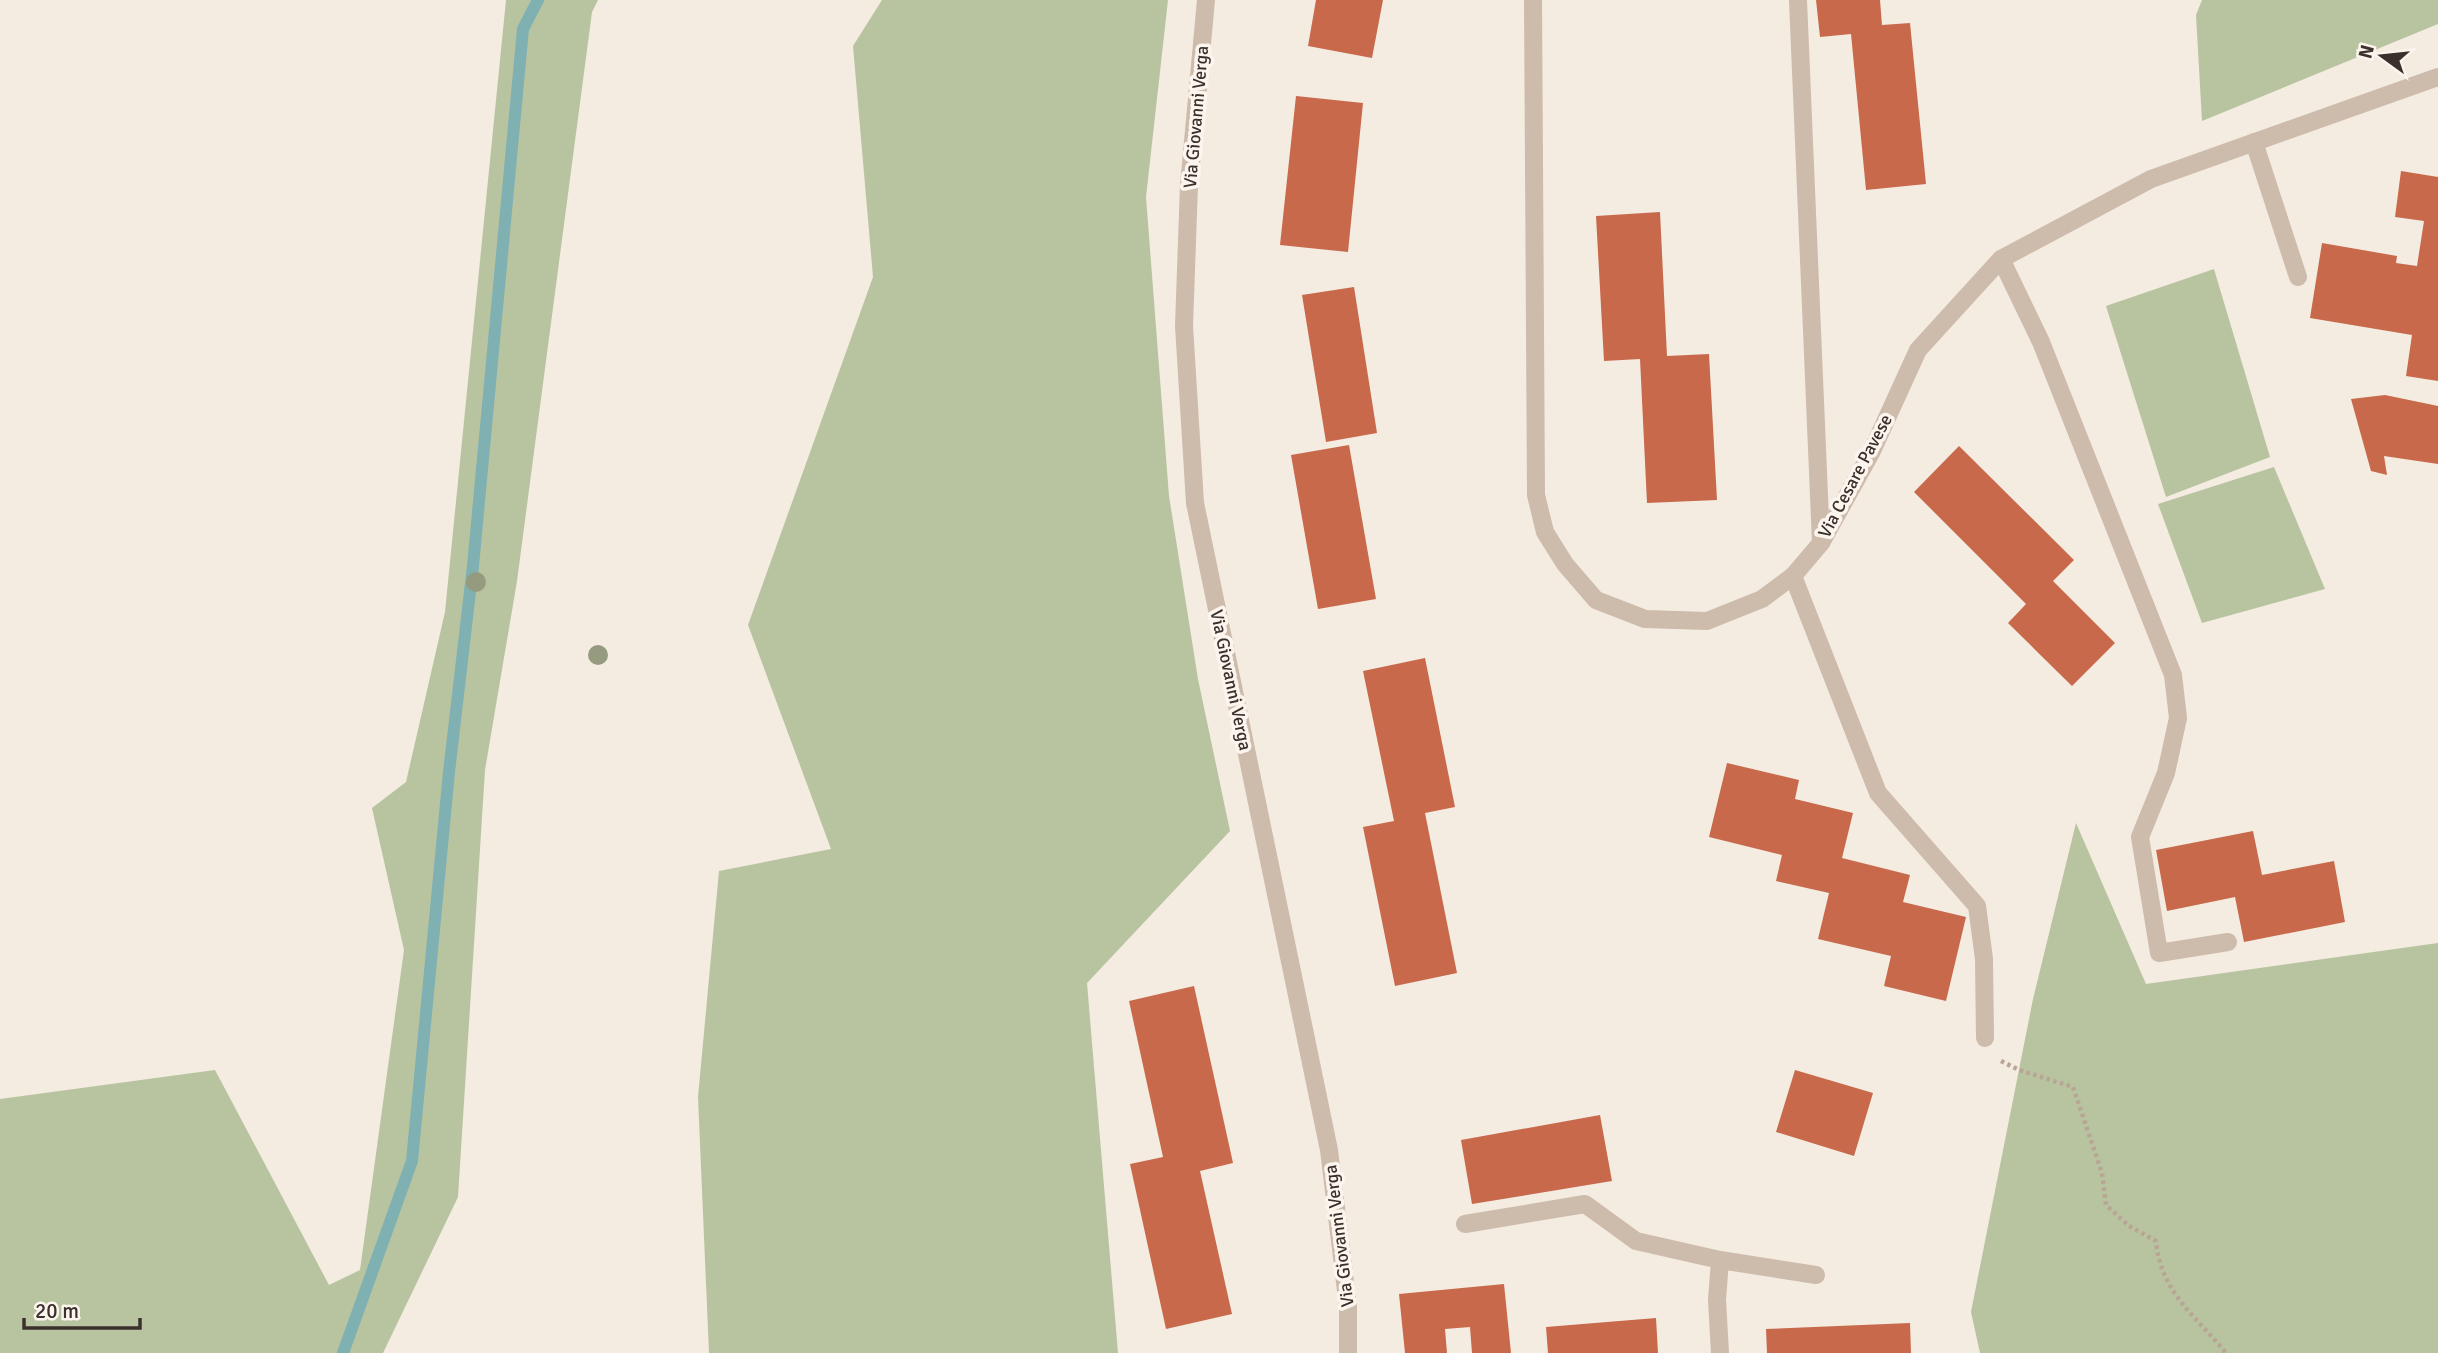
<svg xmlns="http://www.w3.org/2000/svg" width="2438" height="1353" viewBox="0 0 2438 1353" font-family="Signika,sans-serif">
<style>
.green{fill:#b8c4a0}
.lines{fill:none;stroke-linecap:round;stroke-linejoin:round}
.stream{stroke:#7fb0b2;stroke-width:12}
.building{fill:#c8694b}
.path{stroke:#b9a596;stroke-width:4.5;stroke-dasharray:3.5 3.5;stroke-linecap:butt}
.service{stroke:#cdbbac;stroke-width:18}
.minor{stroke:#cdbbac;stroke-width:18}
.tree{fill:#969b7f}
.labels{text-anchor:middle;stroke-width:7;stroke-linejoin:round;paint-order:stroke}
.street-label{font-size:18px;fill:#3b302b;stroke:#fbf5ee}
</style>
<rect width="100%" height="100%" fill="#f4ebe1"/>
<path class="green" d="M 506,0 L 598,0 L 592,12 L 517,581 L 485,770 L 458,1197 L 383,1353 L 0,1353 L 0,1099 L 215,1070 L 329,1285 L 360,1270 L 404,950 L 372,808 L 406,782 L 445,612 Z
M 882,0 L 1168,0 L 1146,197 L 1169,496 L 1198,679 L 1230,831 L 1087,983 L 1118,1353 L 709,1353 L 698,1097 L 719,871 L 831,849 L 748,625 L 873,277 L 853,46 Z
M 2202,0 L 2438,0 L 2438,24 L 2202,121 L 2196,15 Z
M 2214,269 L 2270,457 L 2166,497 L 2106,306 Z
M 2274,467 L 2325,589 L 2202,623 L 2158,504 Z
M 2076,823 L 2146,984 L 2438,943 L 2438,1353 L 1980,1353 L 1971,1312 L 2033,999 Z"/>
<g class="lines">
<path class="stream" d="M 343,1353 L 412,1161 L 449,772 L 473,566 L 523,29 L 538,0"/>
</g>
<path class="building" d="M 1316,0 L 1383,0 L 1372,58 L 1308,46 Z
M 1816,0 L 1880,0 L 1882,25 L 1910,23 L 1926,184 L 1866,190 L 1851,34 L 1820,37 Z
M 1296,96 L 1363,103 L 1348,252 L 1280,245 Z
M 2401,171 L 2438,177 L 2438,381 L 2406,376 L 2412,335 L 2310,318 L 2322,243 L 2397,256 L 2396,263 L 2417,266 L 2424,221 L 2395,217 Z
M 1660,212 L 1667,356 L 1709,354 L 1717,500 L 1647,503 L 1640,359 L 1604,361 L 1596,216 Z
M 1354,287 L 1377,433 L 1326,442 L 1302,295 Z
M 2385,395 L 2438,406 L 2438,464 L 2384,456 L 2387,475 L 2371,471 L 2351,399 Z
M 1349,445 L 1376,599 L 1318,609 L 1291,455 Z
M 1959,446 L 2074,560 L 2053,581 L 2115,643 L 2072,686 L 2008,623 L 2026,604 L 1914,492 Z
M 1425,658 L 1455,807 L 1425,813 L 1457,973 L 1395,986 L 1363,827 L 1394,821 L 1363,671 Z
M 1727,763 L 1799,780 L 1795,799 L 1853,813 L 1842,858 L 1910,875 L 1903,902 L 1966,917 L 1946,1001 L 1884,986 L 1891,956 L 1818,939 L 1829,893 L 1776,881 L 1782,855 L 1709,837 Z
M 2253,831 L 2262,875 L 2334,861 L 2345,922 L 2244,942 L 2235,897 L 2167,911 L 2156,850 Z
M 1194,986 L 1233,1163 L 1200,1171 L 1232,1314 L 1166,1329 L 1130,1164 L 1163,1157 L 1129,1001 Z
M 1795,1070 L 1873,1093 L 1854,1156 L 1776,1132 Z
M 1600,1115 L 1612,1181 L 1472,1204 L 1461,1140 Z
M 1504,1284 L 1511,1353 L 1472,1353 L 1470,1327 L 1445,1329 L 1447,1353 L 1405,1353 L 1399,1294 Z
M 1656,1318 L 1658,1353 L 1548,1353 L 1546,1327 Z
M 1910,1323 L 1911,1353 L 1767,1353 L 1766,1329 Z"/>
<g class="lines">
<path class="path" d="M 2001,1061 L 2019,1070 L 2073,1087 L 2102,1173 L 2106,1205 L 2129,1226 L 2156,1241 C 2161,1293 2195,1315 2226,1353"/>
<path class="service" d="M 1798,0 L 1821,543
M 2254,142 L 2298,277
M 2001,259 L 2041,342 L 2173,675 L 2178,718 L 2166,773 L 2140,837 L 2159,953 L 2228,942
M 1793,576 L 1878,793 L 1977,906 L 1984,959 L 1985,1038
M 1465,1224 L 1585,1204 L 1636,1241 L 1720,1260
M 1720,1353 L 1717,1300 L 1720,1260 L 1816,1275"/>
<path class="minor" d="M 1206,0 L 1189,185 L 1184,326 L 1195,503 L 1329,1150 L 1348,1307 L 1348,1353
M 1533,0 L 1536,495 L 1545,532 L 1565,564 L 1596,600 L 1645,619 L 1707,621 L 1762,599 L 1793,576 L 1821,543 L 1871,453 L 1918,350 L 2001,259 L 2151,179 L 2438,77"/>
</g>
<g class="tree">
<circle cx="476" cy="582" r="10"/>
<circle cx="598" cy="655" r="10"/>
</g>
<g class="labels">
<g class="street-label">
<text transform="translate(1196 117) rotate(-85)" y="6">Via Giovanni Verga</text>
<text transform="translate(1855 476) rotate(-62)" y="6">Via Cesare Pavese</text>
<text transform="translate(1231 680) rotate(78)" y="6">Via Giovanni Verga</text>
<text transform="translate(1339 1236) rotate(-97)" y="6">Via Giovanni Verga</text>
</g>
</g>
<g transform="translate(2382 56) rotate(285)" stroke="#fbf5ee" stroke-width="5" paint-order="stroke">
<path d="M0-5L12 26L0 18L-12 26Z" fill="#3b302b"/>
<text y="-10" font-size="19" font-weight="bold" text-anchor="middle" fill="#3b302b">N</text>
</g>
<path d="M24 1318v10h116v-10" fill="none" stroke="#3b302b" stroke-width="3.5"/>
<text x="35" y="1318" font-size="21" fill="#3b302b" stroke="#fbf5ee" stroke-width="5" paint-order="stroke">20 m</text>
</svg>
